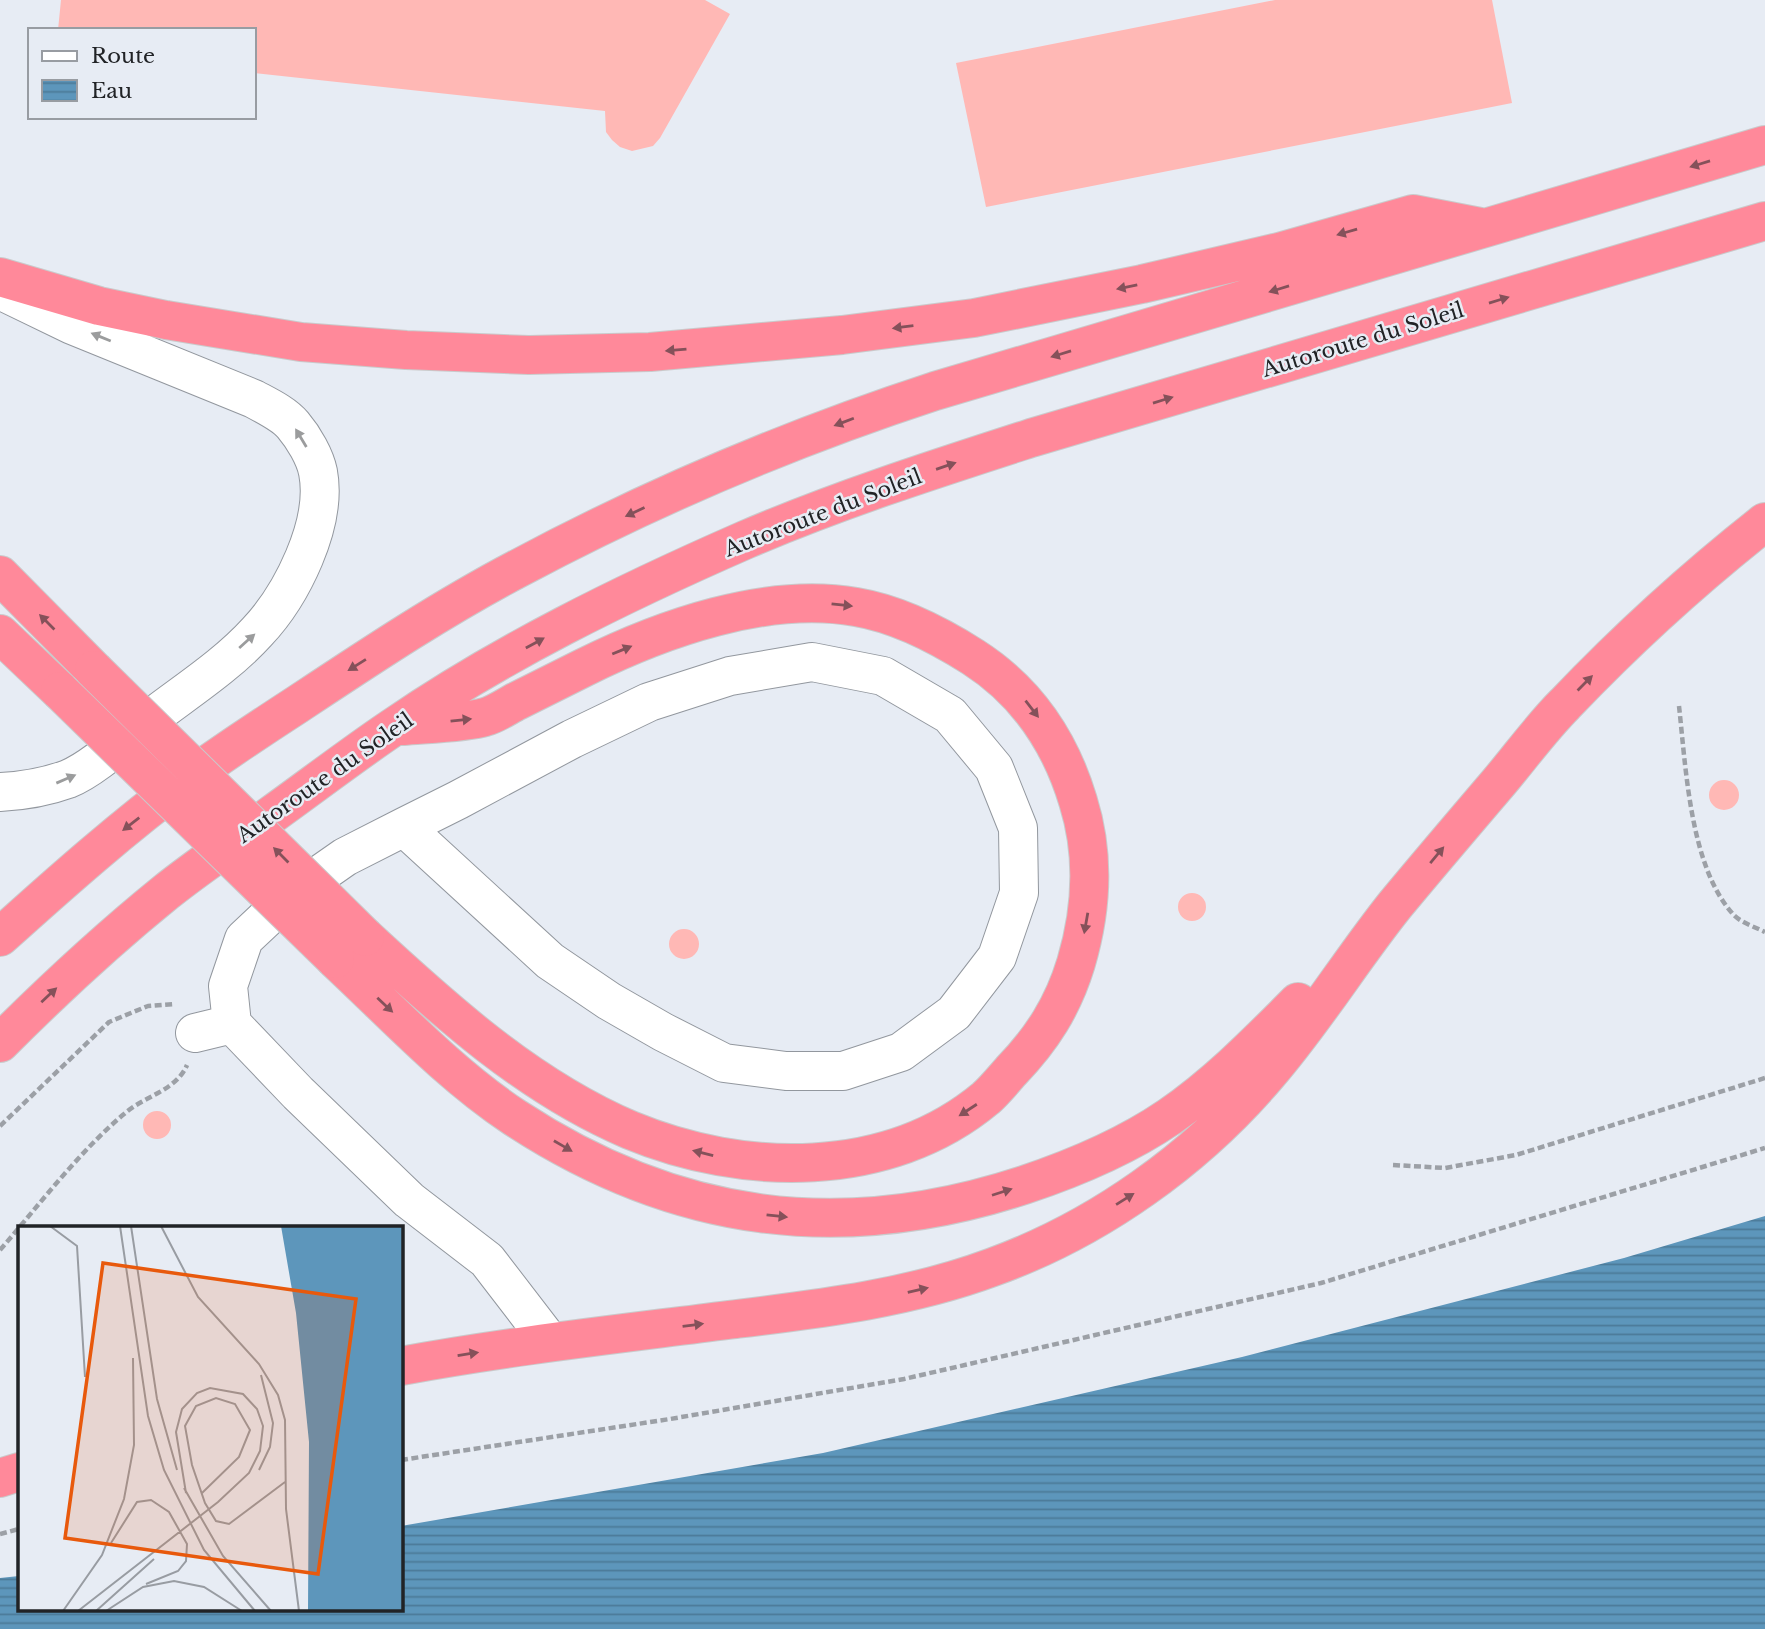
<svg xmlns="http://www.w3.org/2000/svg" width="1765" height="1629" viewBox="0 0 1765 1629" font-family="'Libre Baskerville',serif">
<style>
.water{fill:url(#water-rules)}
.building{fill:#ffb8b5}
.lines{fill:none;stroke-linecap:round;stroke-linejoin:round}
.minor-casing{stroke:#92979e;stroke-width:40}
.highway-casing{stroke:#cacacb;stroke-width:40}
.path{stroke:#9ca0a6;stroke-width:4.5;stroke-dasharray:7 3.5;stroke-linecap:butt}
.minor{stroke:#fff;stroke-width:38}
.highway{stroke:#ff899a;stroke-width:38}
.highway-bridge-casing{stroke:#cacacb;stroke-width:40;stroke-linecap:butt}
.highway-bridge{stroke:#ff899a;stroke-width:38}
.oneway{fill:#85515a}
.oneway2{fill:#9b9c9d}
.labels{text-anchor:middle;stroke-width:5;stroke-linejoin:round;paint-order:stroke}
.street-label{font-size:21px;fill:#212326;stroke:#e7ecf4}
.inset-road{fill:none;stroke:#989ca2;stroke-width:2}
.view{fill:#e8590c;fill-opacity:0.15;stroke:#e8590c;stroke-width:3.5}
.inset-edge{fill:none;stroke:#212326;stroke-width:3.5}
</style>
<defs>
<pattern id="water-rules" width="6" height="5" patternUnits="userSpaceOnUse" patternTransform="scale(1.75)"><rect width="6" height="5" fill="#5d96bb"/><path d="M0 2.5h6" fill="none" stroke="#4c7a98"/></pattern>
</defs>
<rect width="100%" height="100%" fill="#e7ecf4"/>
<path class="water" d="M 1765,1216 L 1765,1629 L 0,1629 L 0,1578 L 19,1576 L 19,1610 L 401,1610 L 401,1526 L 823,1453 L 1242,1357 L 1624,1258 Z"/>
<path class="building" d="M 61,0 L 705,0 L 730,14 L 660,138 L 653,146 L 632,151 L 620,147 L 612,140 L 606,132 L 605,111 L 254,73 L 254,30 L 58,30 Z
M 1275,0 L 1492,0 L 1512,103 L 986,207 L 956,63 Z
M1709 795a15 15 0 1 1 30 0a15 15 0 1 1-30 0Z
M1178 907a14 14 0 1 1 28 0a14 14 0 1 1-28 0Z
M669 944a15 15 0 1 1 30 0a15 15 0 1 1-30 0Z
M143 1125a14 14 0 1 1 28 0a14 14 0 1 1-28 0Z"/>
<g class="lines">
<defs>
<path id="minor" d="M 0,290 L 72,325 L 254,399 C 267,406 284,414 293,425 C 304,438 315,457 318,472 C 328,524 291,596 257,632 C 227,665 188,690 154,716 C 129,735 95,768 68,779 C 46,787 23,791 0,792
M 404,827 L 550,961 L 609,1001 L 663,1032 L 724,1063 L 786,1071 L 843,1071 L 901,1052 L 954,1013 L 997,957 L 1019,893 L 1018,828 L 994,768 L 950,715 L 883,676 L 812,662 L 730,676 L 649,702 L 572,739 L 458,800 L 404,827 L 345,857 L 292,894 L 244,939 L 228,986 L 232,1024 L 298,1093 L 409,1200 L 487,1260 L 550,1342
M 195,1033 L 232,1024"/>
<path id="highway" d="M 0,277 L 99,306 L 166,320 L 301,342 L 406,350 L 529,355 L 650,352 L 842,335 L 974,318 L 1142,284 L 1279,252 L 1413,214 L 1480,227
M 0,575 L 94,670
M 0,634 L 60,691
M 0,937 C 61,882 123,827 189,778 C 224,752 261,728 298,704 C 369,657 441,609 517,569 C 650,498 791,438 935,391 L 1765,145
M 365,937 C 445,1011 529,1087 630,1130 C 743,1177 888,1180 986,1098 C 995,1090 1003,1080 1011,1071 C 1042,1039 1063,1006 1076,963 C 1092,909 1095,855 1078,801 C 1060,741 1026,691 973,657 C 937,634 898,614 856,607 C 767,591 661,629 583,668 C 561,679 539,690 517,701 C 507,706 496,714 485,717 C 465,723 425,724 403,726
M 335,959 C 393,1013 448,1073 514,1117 C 675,1223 841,1245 1024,1185 C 1075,1168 1125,1147 1169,1117 C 1217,1084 1257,1043 1298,1002
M 0,1043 C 53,990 108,939 166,892 C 201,864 238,840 274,813 C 313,785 352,755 392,728 C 501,653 624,593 745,540 C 838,500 935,469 1031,438 L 1765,221
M 401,1366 C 509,1346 619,1334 728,1320 C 818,1309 907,1299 993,1267 C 1098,1229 1196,1159 1268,1074 C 1314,1021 1351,960 1395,905 C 1429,864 1464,823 1499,782 C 1521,756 1541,728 1565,704 C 1627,639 1694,578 1765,522
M 0,1478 L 19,1472"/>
</defs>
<use href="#minor" class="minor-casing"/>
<use href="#highway" class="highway-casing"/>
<path class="path" d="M 1679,706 C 1686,769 1690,865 1732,913 C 1739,922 1755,927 1765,932
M 0,1126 L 109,1022 L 148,1006 L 174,1004
M 1393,1165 L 1445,1168 L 1516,1155 L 1765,1078
M 0,1250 C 40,1204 78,1153 124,1114 C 144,1096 176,1091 187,1065
M 401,1460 L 670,1419 L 904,1379 L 1321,1283 L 1765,1148
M 0,1534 L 19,1529"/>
<use href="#minor" class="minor"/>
<use href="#highway" class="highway"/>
<defs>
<path id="highway-bridge" d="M 94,670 L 365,937
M 60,691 L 335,959"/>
</defs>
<use href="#highway-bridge" class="highway-bridge-casing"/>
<use href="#highway-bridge" class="highway-bridge"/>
</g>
<defs><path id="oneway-solid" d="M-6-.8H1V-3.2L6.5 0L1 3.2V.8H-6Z" transform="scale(1.75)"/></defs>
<g class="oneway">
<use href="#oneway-solid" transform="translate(1700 164) rotate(163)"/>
<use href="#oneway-solid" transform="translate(1347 232) rotate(164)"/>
<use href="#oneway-solid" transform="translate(1127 287) rotate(168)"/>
<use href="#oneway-solid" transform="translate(1279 289) rotate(163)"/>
<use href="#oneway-solid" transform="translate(1499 300) rotate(-17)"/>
<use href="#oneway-solid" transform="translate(903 327) rotate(173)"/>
<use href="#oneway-solid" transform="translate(676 350) rotate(175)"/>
<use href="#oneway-solid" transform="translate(1061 354) rotate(163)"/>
<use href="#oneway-solid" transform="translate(1163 400) rotate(-17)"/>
<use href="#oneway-solid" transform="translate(844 422) rotate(159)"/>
<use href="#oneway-solid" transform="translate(946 466) rotate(-19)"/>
<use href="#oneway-solid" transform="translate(635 512) rotate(155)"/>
<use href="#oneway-solid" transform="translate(842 605) rotate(6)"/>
<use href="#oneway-solid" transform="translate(47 622) rotate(-135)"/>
<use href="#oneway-solid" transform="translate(535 643) rotate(-29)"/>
<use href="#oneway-solid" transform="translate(622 650) rotate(-22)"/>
<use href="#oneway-solid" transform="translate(357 665) rotate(148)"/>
<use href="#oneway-solid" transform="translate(1585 683) rotate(-45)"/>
<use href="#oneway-solid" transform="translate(1032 709) rotate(52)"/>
<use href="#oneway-solid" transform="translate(461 720) rotate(-6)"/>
<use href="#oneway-solid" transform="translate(131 824) rotate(142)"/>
<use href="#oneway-solid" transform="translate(281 855) rotate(-135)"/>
<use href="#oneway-solid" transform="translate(1437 855) rotate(-50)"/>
<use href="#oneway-solid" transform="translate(1086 923) rotate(100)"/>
<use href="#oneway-solid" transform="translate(49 995) rotate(-43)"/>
<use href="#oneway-solid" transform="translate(385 1005) rotate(43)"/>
<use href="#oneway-solid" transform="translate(968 1110) rotate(147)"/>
<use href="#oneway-solid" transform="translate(563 1146) rotate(30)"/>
<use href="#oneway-solid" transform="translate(703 1153) rotate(-166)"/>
<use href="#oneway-solid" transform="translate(1002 1192) rotate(-18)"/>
<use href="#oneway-solid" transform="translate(1125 1199) rotate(-32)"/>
<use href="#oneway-solid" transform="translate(777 1216) rotate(6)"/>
<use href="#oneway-solid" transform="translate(918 1290) rotate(-13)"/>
<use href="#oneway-solid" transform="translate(693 1325) rotate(-7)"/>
<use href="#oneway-solid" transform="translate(468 1354) rotate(-9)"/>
</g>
<g class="oneway2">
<use href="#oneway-solid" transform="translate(101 337) rotate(-158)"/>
<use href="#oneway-solid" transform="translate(301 438) rotate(-121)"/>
<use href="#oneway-solid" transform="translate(247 641) rotate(-42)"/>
<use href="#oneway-solid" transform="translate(66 779) rotate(-23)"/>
</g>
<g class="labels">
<g class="street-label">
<text transform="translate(1363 340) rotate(-17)" y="7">Autoroute du Soleil</text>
<text transform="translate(823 513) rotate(-21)" y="7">Autoroute du Soleil</text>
<text transform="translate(325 778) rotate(-35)" y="7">Autoroute du Soleil</text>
</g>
</g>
<g transform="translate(18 1226)">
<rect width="385" height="385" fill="#e7ecf4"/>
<path d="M 263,0 L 385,0 L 385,385 L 290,385 L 291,216 L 278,87 Z" fill="#5d96bb"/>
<path class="inset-road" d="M 32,0 L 59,20 L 67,151M 102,0 L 130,190 L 146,244 L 186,324 L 237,385M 113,0 L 139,173 L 159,244M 143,0 L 180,71 L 241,138 L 260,169 L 267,194 L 268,283 L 281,385M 241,244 L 252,221 L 255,197 L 243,149M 166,262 L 205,330 L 253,385M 184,267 L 221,231 L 232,204 L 217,178 L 198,172 L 178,180 L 167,200 L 174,239 L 187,277 L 198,295 L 211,298 L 267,256M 93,317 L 119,276 L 133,274 L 151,286 L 169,318 L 168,335 L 160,345 L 128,358M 45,385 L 84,329 L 106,273 L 116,219 L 115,132M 60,385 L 200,276 L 231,247 L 242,225 L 245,200 L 239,183 L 225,168 L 192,162 L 179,167 L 164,183 L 158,206 L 168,267M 78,385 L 136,333M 88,385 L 125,361 L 156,355 L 186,361 L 224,385"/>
<path class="view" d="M 85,37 L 338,73 L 300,348 L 47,312 Z"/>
<rect width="385" height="385" class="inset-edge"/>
</g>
<rect x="28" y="28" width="228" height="91" fill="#e7ecf4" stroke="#989ca2" stroke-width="2"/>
<rect x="42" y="51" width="35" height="10" fill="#ffffff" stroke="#989ca2" stroke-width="2"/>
<text x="91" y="63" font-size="21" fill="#212326">Route</text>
<rect x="42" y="80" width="35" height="21" fill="url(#water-rules)" stroke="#989ca2" stroke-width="2"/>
<text x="91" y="98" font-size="21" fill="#212326">Eau</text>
</svg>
